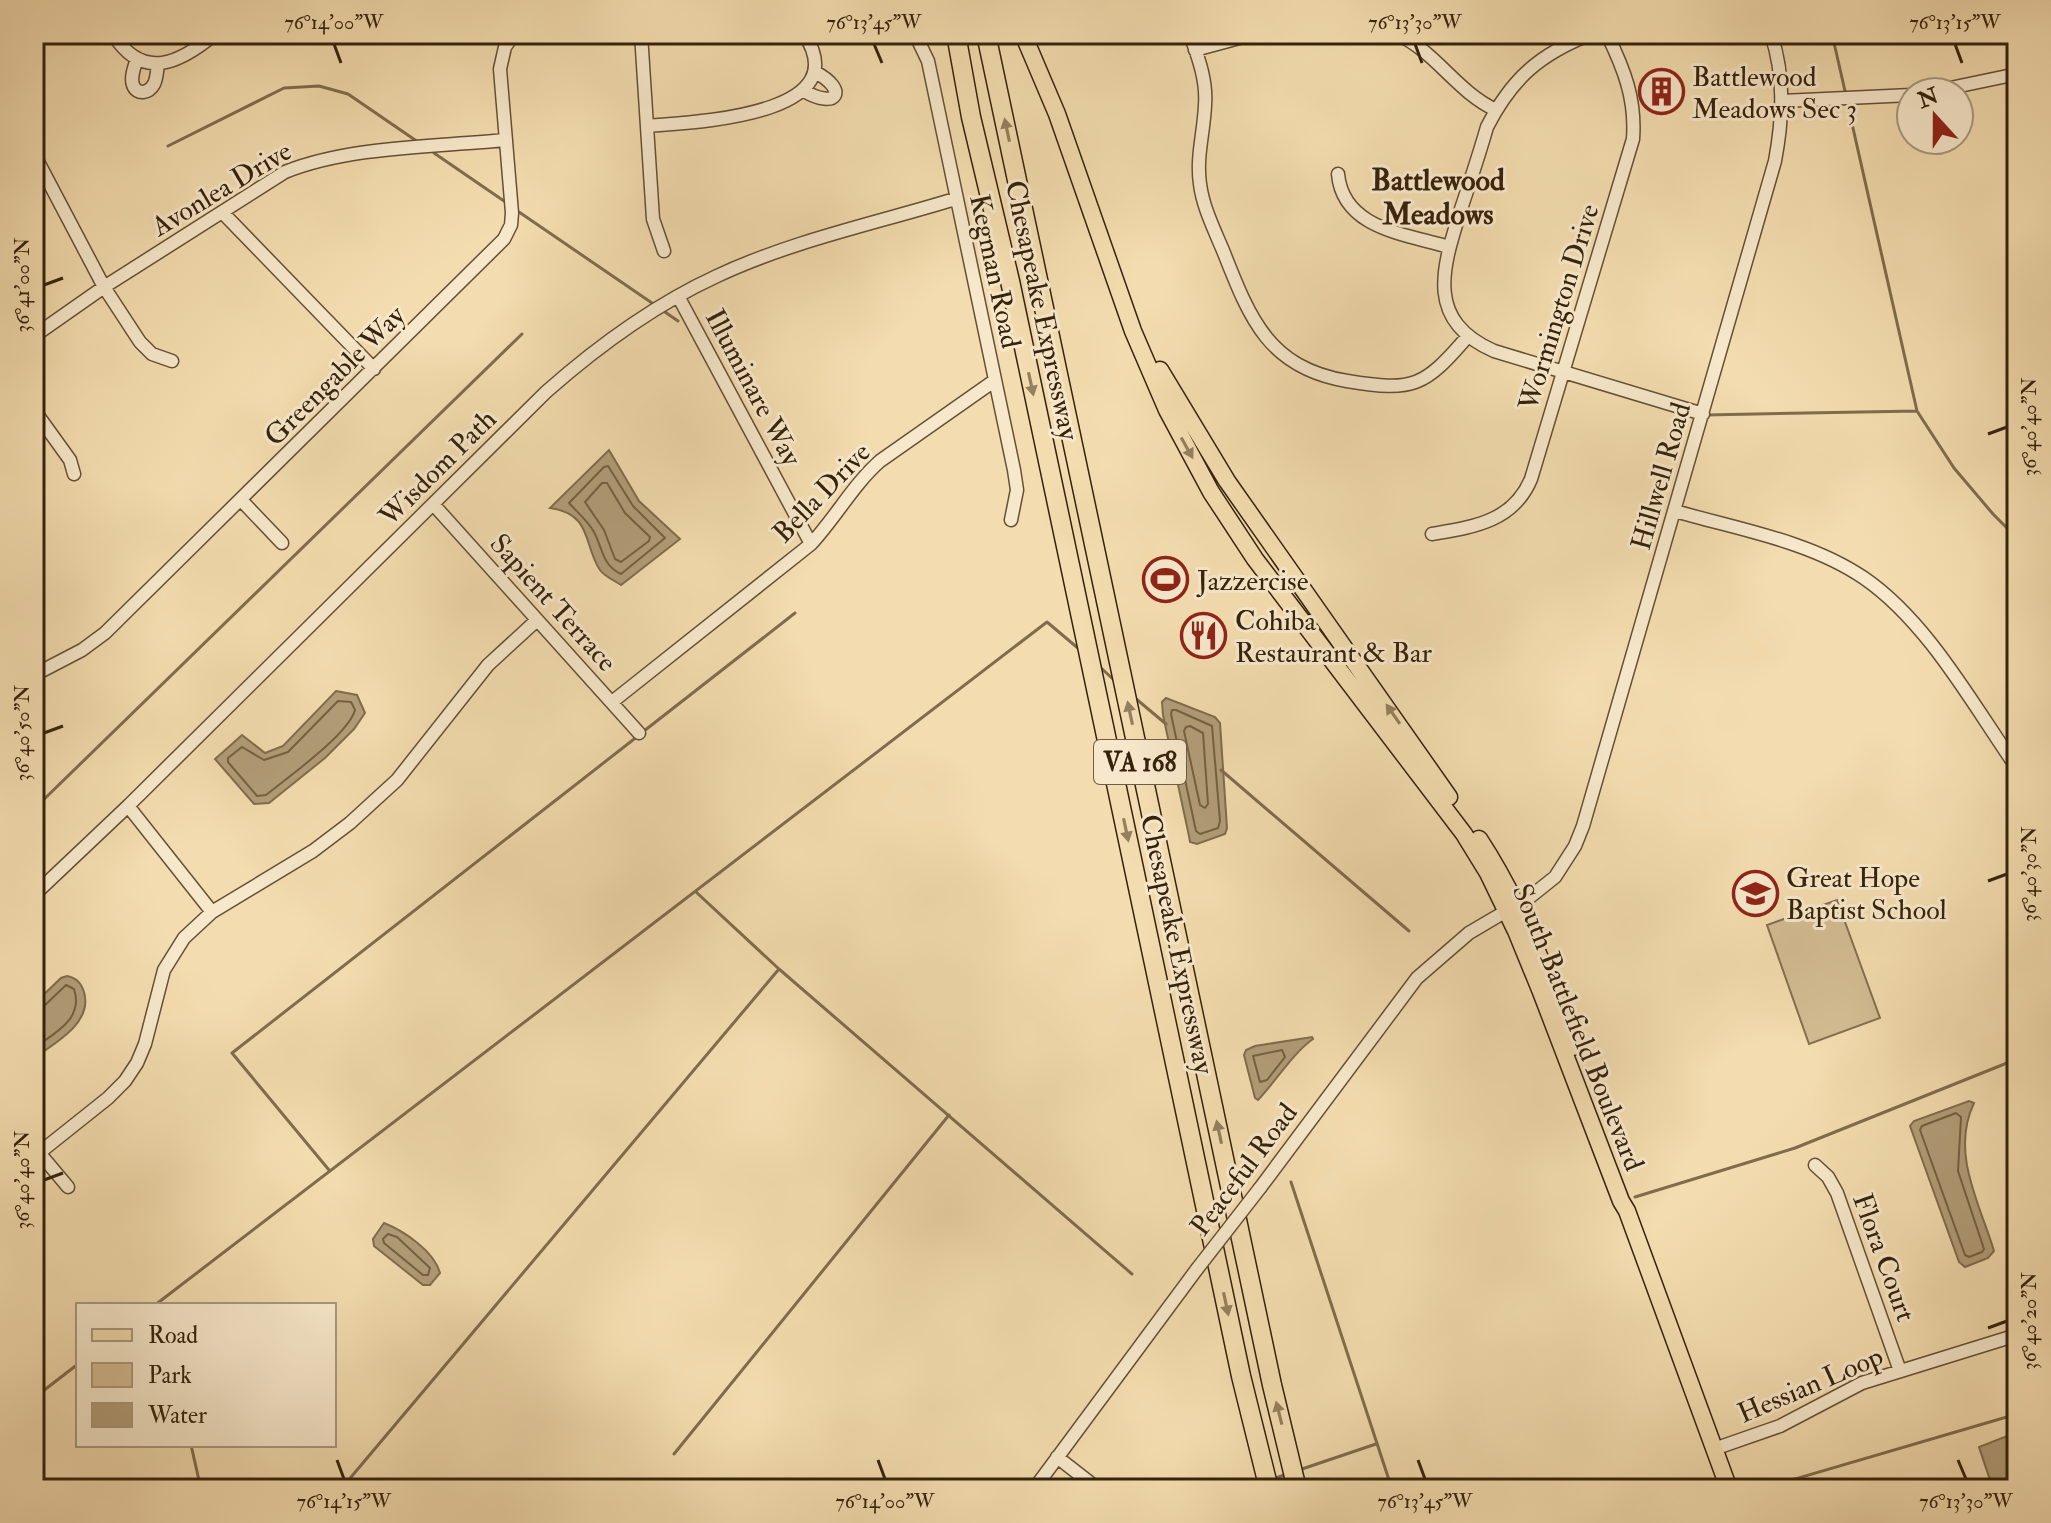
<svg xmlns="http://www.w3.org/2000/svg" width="2051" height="1523" viewBox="0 0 2051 1523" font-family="'IM FELL Double Pica',serif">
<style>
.green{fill:#d3bc93;stroke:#846f50;stroke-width:2}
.water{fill:#b29d78;stroke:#806c4d;stroke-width:2}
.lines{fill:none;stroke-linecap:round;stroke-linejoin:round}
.shore{stroke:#746042;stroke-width:2}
.stream{stroke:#806c4d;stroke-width:3}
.minor-casing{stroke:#645035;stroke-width:15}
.major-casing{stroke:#35220c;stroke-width:19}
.highway-casing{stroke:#35220c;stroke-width:21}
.minor{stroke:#f7e8cb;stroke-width:12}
.major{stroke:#f3dcaf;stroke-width:16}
.highway{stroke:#f3dcaf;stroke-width:18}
.minor-bridge-casing{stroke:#645035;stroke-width:15;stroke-linecap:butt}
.minor-bridge{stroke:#f7e8cb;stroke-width:12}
.oneway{fill:#947f5e}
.ticks{fill:none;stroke:#35220c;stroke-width:3}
.labels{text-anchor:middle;stroke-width:6;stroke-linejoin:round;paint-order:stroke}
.shield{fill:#f7e8cb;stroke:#6f5d45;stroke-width:2}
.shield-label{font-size:26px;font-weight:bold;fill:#35220c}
.poi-label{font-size:28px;fill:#35220c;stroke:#f7e8cb;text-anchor:start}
.street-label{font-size:28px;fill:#35220c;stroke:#f7e8cb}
.neighbourhood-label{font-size:30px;font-weight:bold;fill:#35220c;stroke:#f7e8cb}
.neatline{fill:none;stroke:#35220c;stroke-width:3}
.ticks-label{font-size:20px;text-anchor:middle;fill:#35220c}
</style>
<rect width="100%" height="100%" fill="#f3dcaf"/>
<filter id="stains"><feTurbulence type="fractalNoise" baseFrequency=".0025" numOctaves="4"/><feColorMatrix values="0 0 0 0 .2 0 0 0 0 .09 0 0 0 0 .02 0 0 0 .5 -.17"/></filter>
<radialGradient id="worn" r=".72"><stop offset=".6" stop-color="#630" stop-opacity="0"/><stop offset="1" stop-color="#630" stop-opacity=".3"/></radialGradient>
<path class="green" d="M 1837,900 L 1880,1018 L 1809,1044 L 1767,925 Z"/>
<path class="water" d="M 609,450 L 639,501 L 680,539 L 621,585 C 615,581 604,576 600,570 C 583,545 593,514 550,508 Z
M 336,691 L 357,695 L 365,713 L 354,729 L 325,758 L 269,803 L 254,804 L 215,759 L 242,735 L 265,753 L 283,746 Z
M 1166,698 L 1215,717 L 1220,723 L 1227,828 L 1225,834 L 1197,844 L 1190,842 L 1189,836 L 1163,715 L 1162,702 Z
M 67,976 C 77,978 81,983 84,992 C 93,1023 55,1043 34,1058 L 34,1004 L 61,978 Z
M 1312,1037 L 1313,1039 C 1293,1053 1276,1081 1258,1100 L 1255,1098 L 1244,1055 L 1246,1050 L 1255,1046 Z
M 1969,1101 L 1974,1103 C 1950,1153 1980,1204 1994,1251 L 1988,1258 L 1965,1267 L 1959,1262 L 1910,1126 L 1914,1121 Z
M 384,1223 C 404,1231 434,1251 440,1273 L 430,1285 L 423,1285 L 374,1246 L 373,1239 Z
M 2012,1434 L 2017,1437 L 2017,1489 L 1993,1489 L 1979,1447 Z"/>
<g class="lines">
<path class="shore" d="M 608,466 L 633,506 L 665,538 L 621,574 C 602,565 603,549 594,532 C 587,520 578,513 569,503 L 604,467 Z
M 602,483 L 607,483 L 625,513 L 650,537 L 649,541 L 621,562 L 615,559 L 604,530 L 585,502 Z
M 338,701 L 351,702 L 355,710 C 348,735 288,777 266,795 L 257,796 L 228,762 L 228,758 L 242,747 L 264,760 L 288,752 Z
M 1172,710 L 1176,710 L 1212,726 L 1220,821 L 1218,828 L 1200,834 L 1196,831 L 1171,714 Z
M 1190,726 L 1203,733 L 1208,804 L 1205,808 L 1200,805 L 1184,731 L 1186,727 Z
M 34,1010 L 42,1008 L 66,985 L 74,989 C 84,1019 55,1033 34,1048
M 1282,1050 L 1285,1057 L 1267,1080 L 1260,1082 L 1253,1056 Z
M 1956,1113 L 1961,1117 L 1958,1171 L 1984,1249 L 1982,1252 L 1969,1257 L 1965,1255 L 1920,1130 L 1922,1126 Z
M 388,1234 L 397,1237 L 430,1268 L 428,1275 L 423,1275 L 384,1243 L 383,1239 Z"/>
<path class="stream" d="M 1832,34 L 1845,91
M 1848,106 L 1917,411 L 1954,468 L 1993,514 L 2007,528 L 2017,533
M 168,146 L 284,88 L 319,86 L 348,94 L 418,142
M 434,153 L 504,201
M 519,212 L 652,303
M 665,312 L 678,321
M 1705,415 L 1917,411
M 1100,667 L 1114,680
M 1135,698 L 1166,724
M 644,731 L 795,613
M 1221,770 L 1409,931
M 34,809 L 522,334
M 696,892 L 779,969 L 1132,1274
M 329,1170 L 232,1053 L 638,736
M 1291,1182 L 1392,1489
M 1635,1197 L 1795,1148 L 2017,1059
M 155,1305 L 1047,622 L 1079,649
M 34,1398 L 78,1364
M 191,1445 L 201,1489
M 674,1454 L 949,1115
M 1302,1469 L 1376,1444
M 1276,1478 L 1284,1475
M 341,1489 L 779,969
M 1242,1489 L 1258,1484
M 1761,1489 L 2017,1414"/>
<defs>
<path id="minor" d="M 113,34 C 143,82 180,63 215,34
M 641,34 L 653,219 L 664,251
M 915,34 L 928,61 L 1014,470 L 1017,490 L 1011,520
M 1190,34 C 1198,57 1207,80 1205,105 C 1204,132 1196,157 1200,184 C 1203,208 1215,231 1224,253 C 1250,319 1269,368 1347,381 C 1414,392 1424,387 1468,336
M 1397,34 C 1436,52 1457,92 1496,110
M 1591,34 C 1540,54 1512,78 1487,127 C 1479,155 1470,182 1461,209 C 1443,267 1424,320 1494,351 L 1703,414
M 1195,50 L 1254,34
M 137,58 C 135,66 130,77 133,85 C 137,96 149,93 154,84 C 157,78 157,70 158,64
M 804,91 C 837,110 849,90 815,72
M 1931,92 L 2017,74
M 1782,101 L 1911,95
M 648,126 C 694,122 859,116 804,34
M 34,154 L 104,287 L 140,342 L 152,354 L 172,361
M 1338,174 C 1343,229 1406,234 1449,247
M 222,212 L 374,369
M 678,296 L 811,544
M 34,336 L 104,287 L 285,172 C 350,146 435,147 504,140
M 34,410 L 70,460 L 74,474
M 241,500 L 282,543
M 433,504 L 639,733
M 1675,511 C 1737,529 1810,541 1864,578 C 1928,622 1973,705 2017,768
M 1432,534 C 1473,527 1513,522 1531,479 L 1633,139 C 1636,99 1624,69 1607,34
M 34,675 L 82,650 L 105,633 L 504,239 L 511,225 L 512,213 L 500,69 L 505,47 L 514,34
M 612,702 L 811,544 C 836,517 853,485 880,461 L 994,381
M 128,806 L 212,912
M 34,895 L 128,806 L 546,392 C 598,346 654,305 717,276 C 791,241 877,223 955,199
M 36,1149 L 68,1187
M 34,1157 L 108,1098 L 125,1081 L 137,1063 L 145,1044 L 164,970 L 184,938 L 212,912 L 313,851 L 350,823 L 397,780 L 488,665 L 537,620
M 1815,1165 L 1828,1177 L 1837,1193 L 1900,1371
M 1260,1188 L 1417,978 L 1469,933 L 1530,897 L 1555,877 L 1575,846 L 1583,826 L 1775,161 C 1783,118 1785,76 1771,34
M 1714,1449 L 1780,1426 L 1862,1383 L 2017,1335
M 1057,1457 L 1098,1489
M 1034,1489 L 1197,1269"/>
<path id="major" d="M 1023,34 L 1057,114 L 1133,331 L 1167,410 L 1211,492 L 1255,559 L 1464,834 L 1488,873 L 1516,931 L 1541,992 L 1621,1201 L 1627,1211 L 1729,1489
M 1160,370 L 1227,481 L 1449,797
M 1479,839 C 1521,903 1548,975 1573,1047"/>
<path id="highway" d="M 956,34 L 971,117 L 1010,281 L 1241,1376 L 1269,1489
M 986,34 L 1272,1385 L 1297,1489"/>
</defs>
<use href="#minor" class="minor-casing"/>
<use href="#major" class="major-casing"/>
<use href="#highway" class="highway-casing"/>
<use href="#minor" class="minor"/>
<use href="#major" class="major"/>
<use href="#highway" class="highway"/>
<defs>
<path id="minor-bridge" d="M 1197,1269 L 1260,1188"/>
</defs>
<use href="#minor-bridge" class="minor-bridge-casing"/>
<use href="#minor-bridge" class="minor-bridge"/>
</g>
<defs><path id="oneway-solid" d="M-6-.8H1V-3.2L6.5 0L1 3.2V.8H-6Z" transform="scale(2)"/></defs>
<g class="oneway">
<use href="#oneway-solid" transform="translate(1007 130) rotate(-102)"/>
<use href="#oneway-solid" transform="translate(1031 384) rotate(78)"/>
<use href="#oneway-solid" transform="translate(1187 448) rotate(61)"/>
<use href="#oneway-solid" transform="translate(1130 713) rotate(-102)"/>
<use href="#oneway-solid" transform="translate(1393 714) rotate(-125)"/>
<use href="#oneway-solid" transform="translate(1126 830) rotate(78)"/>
<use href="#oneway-solid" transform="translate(1219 1132) rotate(-102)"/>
<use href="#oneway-solid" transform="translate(1226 1304) rotate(78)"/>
<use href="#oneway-solid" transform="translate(1279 1413) rotate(-104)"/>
</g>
<path class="ticks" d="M 334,44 L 341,63M 874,44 L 882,63M 1415,44 L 1422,63M 1955,44 L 1962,63M 44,285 L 63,278M 1988,434 L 2007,427M 44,733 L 63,726M 1988,881 L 2007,874M 44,1180 L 63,1173M 1988,1328 L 2007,1321M 337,1460 L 344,1479M 878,1460 L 885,1479M 1418,1460 L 1425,1479M 1958,1460 L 1966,1479"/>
<defs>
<symbol id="building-ring" viewBox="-11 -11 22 22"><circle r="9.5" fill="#f7e8cb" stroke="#8f2418" stroke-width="1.5"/><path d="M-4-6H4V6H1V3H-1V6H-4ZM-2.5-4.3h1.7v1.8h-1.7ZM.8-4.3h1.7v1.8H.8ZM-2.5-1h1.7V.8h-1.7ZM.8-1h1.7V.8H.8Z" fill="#8f2418"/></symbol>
<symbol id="stadium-ring" viewBox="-11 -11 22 22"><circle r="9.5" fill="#f7e8cb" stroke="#8f2418" stroke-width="1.5"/><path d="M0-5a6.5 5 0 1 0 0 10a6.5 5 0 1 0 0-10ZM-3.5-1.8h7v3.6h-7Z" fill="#8f2418"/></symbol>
<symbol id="restaurant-ring" viewBox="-11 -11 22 22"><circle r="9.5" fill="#f7e8cb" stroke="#8f2418" stroke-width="1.5"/><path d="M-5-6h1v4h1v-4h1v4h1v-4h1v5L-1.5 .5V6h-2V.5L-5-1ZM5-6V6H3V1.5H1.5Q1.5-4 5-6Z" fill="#8f2418"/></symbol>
<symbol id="school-ring" viewBox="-11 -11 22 22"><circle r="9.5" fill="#f7e8cb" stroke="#8f2418" stroke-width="1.5"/><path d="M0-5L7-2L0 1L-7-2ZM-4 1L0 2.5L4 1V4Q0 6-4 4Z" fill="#8f2418"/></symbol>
</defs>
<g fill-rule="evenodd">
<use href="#building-ring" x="1636" y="66" width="51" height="51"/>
<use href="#stadium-ring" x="1140" y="554" width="51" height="51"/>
<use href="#restaurant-ring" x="1178" y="610" width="51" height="51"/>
<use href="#school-ring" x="1730" y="868" width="51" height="51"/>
</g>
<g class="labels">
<rect class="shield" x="1094" y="740" width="92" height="44" rx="6"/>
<g class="shield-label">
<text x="1140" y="771">VA 168</text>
</g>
<g class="poi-label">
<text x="1692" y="86">Battlewood<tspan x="1692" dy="32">Meadows Sec 3</tspan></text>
<text x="1197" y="590">Jazzercise</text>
<text x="1235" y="630">Cohiba<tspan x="1235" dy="32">Restaurant &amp; Bar</tspan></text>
<text x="1786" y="887">Great Hope<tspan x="1786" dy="32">Baptist School</tspan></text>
</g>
<g class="street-label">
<text transform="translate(221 188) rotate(-31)" y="10">Avonlea Drive</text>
<text transform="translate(996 271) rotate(78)" y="10">Kegman Road</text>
<text transform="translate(1558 307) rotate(-73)" y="10">Wormington Drive</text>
<text transform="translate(1043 310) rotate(78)" y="10">Chesapeake Expressway</text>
<text transform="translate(334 375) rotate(-45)" y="10">Greengable Way</text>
<text transform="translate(754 387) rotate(62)" y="10">Illuminare Way</text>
<text transform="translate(437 467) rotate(-45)" y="10">Wisdom Path</text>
<text transform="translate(1660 476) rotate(-74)" y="10">Hillwell Road</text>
<text transform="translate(821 492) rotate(-46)" y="10">Bella Drive</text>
<text transform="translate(554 602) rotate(48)" y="10">Sapient Terrace</text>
<text transform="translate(1178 944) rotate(78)" y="10">Chesapeake Expressway</text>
<text transform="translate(1579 1027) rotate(68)" y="10">South Battlefield Boulevard</text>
<text transform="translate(1243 1169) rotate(-53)" y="10">Peaceful Road</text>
<text transform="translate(1885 1257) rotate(70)" y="10">Flora Court</text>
<text transform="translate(1810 1384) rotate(-23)" y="10">Hessian Loop</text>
</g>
<g class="neighbourhood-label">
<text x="1438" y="190">Battlewood<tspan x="1438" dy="34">Meadows</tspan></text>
</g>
</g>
<rect width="2051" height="1523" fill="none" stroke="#f3dcaf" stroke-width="88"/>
<rect x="76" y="1303" width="260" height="144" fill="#f7e8cb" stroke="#a9997f" stroke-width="2"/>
<rect x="92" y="1329" width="40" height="12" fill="#f3dcaf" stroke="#a9997f" stroke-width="2"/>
<text x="148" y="1343" font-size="24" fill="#35220c">Road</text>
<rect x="92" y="1363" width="40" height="24" fill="#d3bc93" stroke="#a9997f" stroke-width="2"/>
<text x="148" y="1383" font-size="24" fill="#35220c">Park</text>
<rect x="92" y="1403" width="40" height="24" fill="#b29d78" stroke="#a9997f" stroke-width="2"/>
<text x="148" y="1423" font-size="24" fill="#35220c">Water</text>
<g transform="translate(1935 116) rotate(339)"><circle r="38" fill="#f7e8cb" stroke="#a9997f" stroke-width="2"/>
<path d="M0-6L14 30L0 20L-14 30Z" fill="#8f2418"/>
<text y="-12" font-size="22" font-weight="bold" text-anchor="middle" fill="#35220c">N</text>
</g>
<rect x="44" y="44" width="1963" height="1435" class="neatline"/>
<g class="ticks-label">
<text x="334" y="29">76°14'00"W</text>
<text x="874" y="29">76°13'45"W</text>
<text x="1415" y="29">76°13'30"W</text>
<text x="1955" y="29">76°13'15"W</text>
<text transform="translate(22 285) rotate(-90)" y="7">36°41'00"N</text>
<text transform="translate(2029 427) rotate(-90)" y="7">36°40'40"N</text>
<text transform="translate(22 733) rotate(-90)" y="7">36°40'50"N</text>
<text transform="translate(2029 874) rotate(-90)" y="7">36°40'30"N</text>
<text transform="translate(22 1180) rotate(-90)" y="7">36°40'40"N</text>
<text transform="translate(2029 1321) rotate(-90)" y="7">36°40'20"N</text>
<text x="344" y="1508">76°14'15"W</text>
<text x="885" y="1508">76°14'00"W</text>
<text x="1425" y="1508">76°13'45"W</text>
<text x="1966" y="1508">76°13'30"W</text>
</g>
<rect width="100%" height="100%" filter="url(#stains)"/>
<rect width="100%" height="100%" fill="url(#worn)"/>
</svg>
